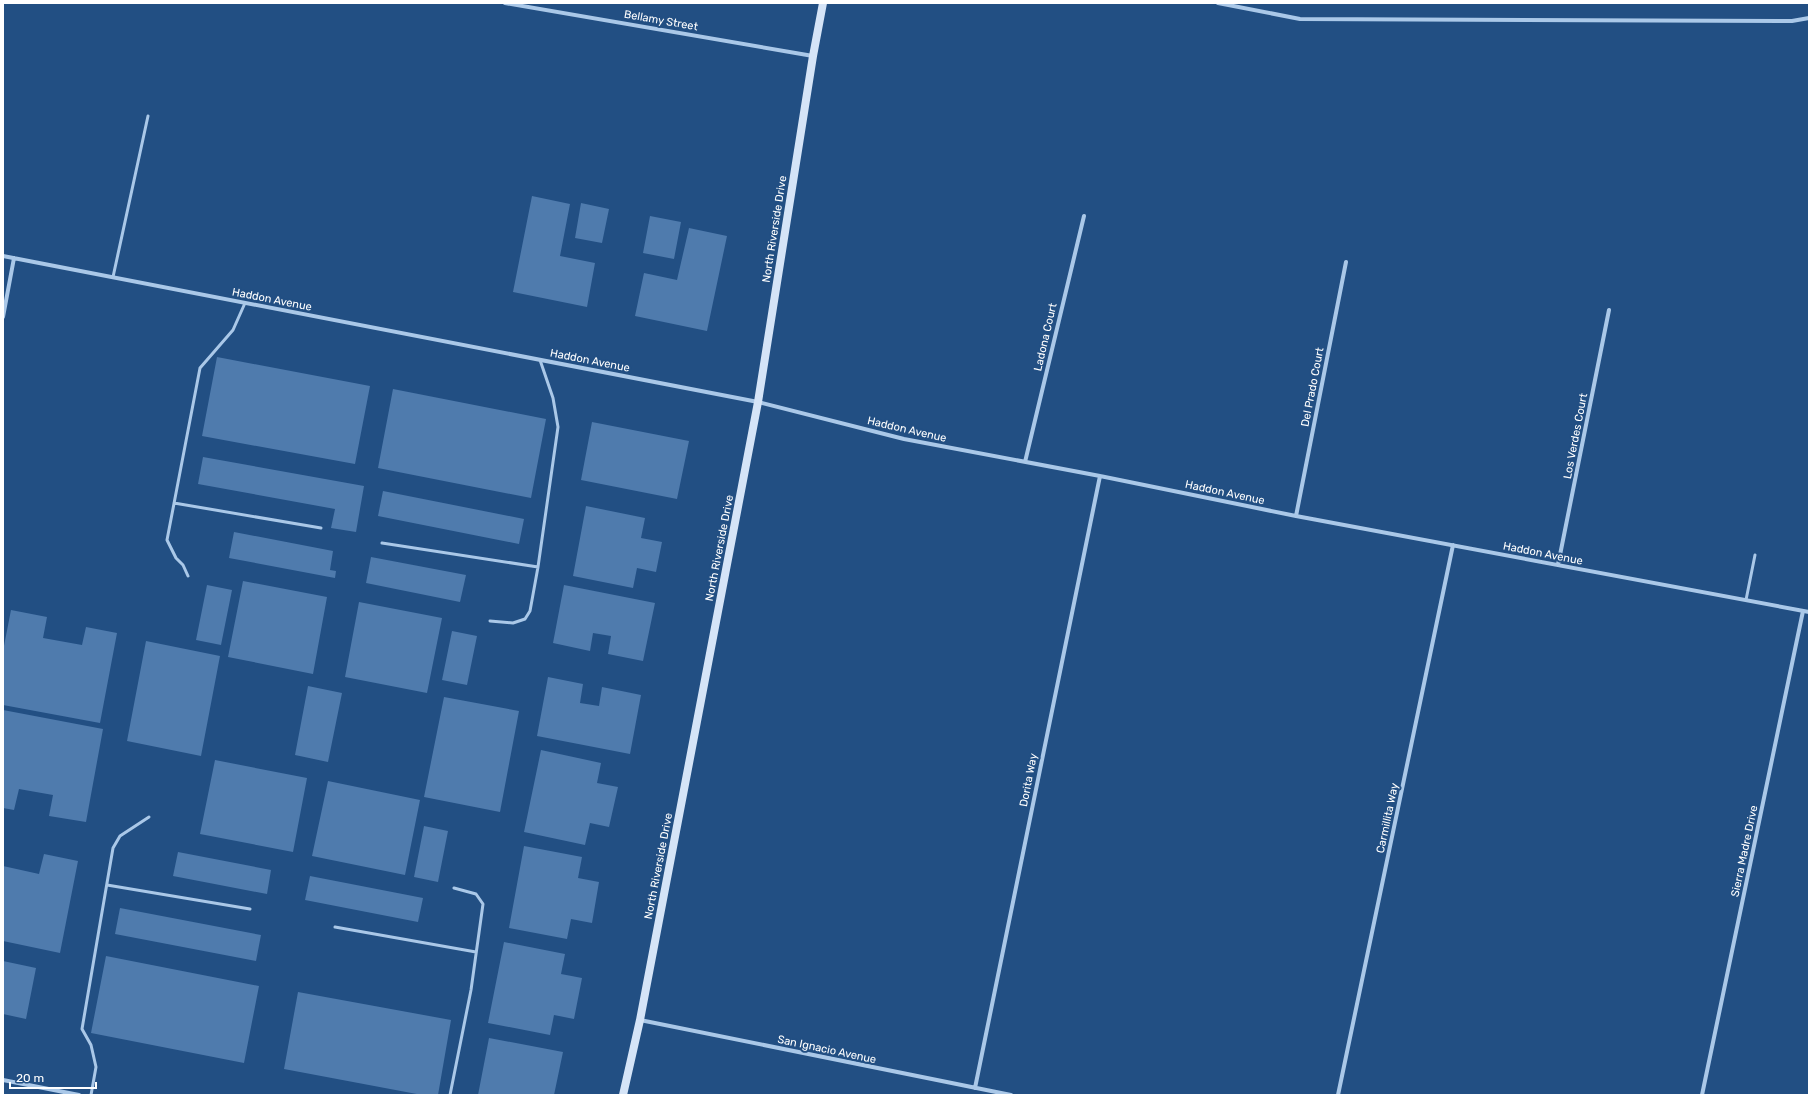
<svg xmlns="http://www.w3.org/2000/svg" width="1812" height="1098" viewBox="0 0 1812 1098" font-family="Rubik,sans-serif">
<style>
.building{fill:#4f7bad}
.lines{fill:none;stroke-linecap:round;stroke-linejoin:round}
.lane{stroke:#aac8e8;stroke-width:3}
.street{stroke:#aac8e8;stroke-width:4}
.secondary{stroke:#d5e4f7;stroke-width:8}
.labels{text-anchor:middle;stroke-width:4;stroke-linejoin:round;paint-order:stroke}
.street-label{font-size:11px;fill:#fff;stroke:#224f83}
</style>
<rect width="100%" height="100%" fill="#224f83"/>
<path class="building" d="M 532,196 L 570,204 L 560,256 L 595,263 L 587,307 L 513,292 Z
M 581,203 L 609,209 L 602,243 L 575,238 Z
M 650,216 L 681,222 L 674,259 L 643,253 Z
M 689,228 L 727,236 L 707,331 L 635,316 L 644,273 L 677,280 Z
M 217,357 L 370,386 L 355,464 L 202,436 Z
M 393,389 L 546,419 L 531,498 L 378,468 Z
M 592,422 L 689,441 L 677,499 L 581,480 Z
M 203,457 L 364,486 L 356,532 L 331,528 L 335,509 L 198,484 Z
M 383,491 L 524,519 L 519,544 L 378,516 Z
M 586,506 L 645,518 L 641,538 L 662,542 L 656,572 L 637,568 L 633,588 L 573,576 Z
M 234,532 L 333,551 L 330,570 L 336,571 L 335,578 L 229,558 Z
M 371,557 L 466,575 L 460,602 L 366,583 Z
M 243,581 L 327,597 L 313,674 L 228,657 Z
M 207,585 L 232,590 L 221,645 L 196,640 Z
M 564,585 L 655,603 L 643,661 L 608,654 L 611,636 L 593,633 L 590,651 L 553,643 Z
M 359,602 L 442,618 L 427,693 L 345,677 Z
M 11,610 L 47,617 L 43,638 L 82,645 L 86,627 L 117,633 L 100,723 L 3,705 L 3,651 Z
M 452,631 L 477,636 L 467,685 L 442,680 Z
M 146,641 L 220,656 L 201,756 L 127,741 Z
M 548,677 L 583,684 L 580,703 L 599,706 L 602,687 L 641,695 L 630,754 L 537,736 Z
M 308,686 L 342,693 L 328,762 L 295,755 Z
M 444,697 L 519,711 L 500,812 L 424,797 Z
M 3,710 L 103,729 L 86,822 L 49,816 L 53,795 L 19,789 L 14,810 L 3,808 Z
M 541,750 L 601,763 L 597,783 L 618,787 L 609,827 L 590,823 L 585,845 L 524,832 Z
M 215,760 L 307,778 L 293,852 L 200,834 Z
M 328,781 L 420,800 L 405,875 L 312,856 Z
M 424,826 L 448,831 L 438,882 L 414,877 Z
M 524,846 L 582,857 L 578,878 L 599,882 L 592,923 L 571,919 L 567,939 L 509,928 Z
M 178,852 L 271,870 L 267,894 L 173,876 Z
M 44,854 L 78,861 L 60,953 L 3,941 L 3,866 L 39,874 Z
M 310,876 L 423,898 L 418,922 L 305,900 Z
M 120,908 L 261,935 L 256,961 L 115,934 Z
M 504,942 L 565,954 L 561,974 L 582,978 L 574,1019 L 554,1015 L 550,1035 L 488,1023 Z
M 106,956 L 259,986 L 244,1063 L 91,1033 Z
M 3,961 L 36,968 L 26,1019 L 3,1014 Z
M 298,992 L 451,1020 L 438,1095 L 422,1095 L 284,1069 Z
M 489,1038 L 563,1052 L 554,1095 L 478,1095 Z"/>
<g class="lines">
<path class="lane" d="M 113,277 L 148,116
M 174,503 L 321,528
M 382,543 L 538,567
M 188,576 L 183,565 L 176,558 L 167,540 L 200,368 L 233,330 L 245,303
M 1746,600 L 1755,555
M 490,621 L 513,623 L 525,619 L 530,611 L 538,567 L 558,427 L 553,398 L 540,360
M 107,885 L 250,909
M 335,927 L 476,952
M 91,1095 L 96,1067 L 91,1045 L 82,1029 L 113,848 L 120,836 L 149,817
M 450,1095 L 471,990 L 483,904 L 476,894 L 454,888"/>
<path class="street" d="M 505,3 L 813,56
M 1218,3 L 1300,19 L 1792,21 L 1809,18
M 3,256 L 758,402 L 904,439 L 1100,476 L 1296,516 L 1809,612
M 3,317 L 14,258
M 1025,462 L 1084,216
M 1296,516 L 1346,262
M 1558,565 L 1609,310
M 640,1020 L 1011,1095
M 3,1080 L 79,1095
M 975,1088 L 1100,476
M 1338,1095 L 1453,545
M 1702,1095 L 1803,611"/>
<path class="secondary" d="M 623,1095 L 640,1020 L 758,402 L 813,56 L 823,3"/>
</g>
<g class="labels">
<g class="street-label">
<text transform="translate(661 20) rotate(10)" y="4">Bellamy Street</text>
<text transform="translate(774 229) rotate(-81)" y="4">North Riverside Drive</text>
<text transform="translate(272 299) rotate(11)" y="4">Haddon Avenue</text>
<text transform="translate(1045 337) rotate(-77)" y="4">Ladona Court</text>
<text transform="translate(590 360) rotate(11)" y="4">Haddon Avenue</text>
<text transform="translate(1312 387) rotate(-79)" y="4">Del Prado Court</text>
<text transform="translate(907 429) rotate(13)" y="4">Haddon Avenue</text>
<text transform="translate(1575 436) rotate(-79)" y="4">Los Verdes Court</text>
<text transform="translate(1225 492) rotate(12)" y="4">Haddon Avenue</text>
<text transform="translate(719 548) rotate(-79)" y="4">North Riverside Drive</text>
<text transform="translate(1543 553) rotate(11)" y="4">Haddon Avenue</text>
<text transform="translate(1028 780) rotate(-79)" y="4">Dorita Way</text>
<text transform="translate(1387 818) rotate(-78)" y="4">Carmillita Way</text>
<text transform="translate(1744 851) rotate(-78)" y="4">Sierra Madre Drive</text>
<text transform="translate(658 866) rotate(-79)" y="4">North Riverside Drive</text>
<text transform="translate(827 1049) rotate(12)" y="4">San Ignacio Avenue</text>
</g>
</g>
<rect width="1812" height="1098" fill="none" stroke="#ffffff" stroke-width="8"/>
<path d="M10 1082v6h86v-6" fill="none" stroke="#ffffff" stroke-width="2"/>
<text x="16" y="1082" font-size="12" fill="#ffffff" stroke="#224f83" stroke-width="3" paint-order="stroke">20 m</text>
</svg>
